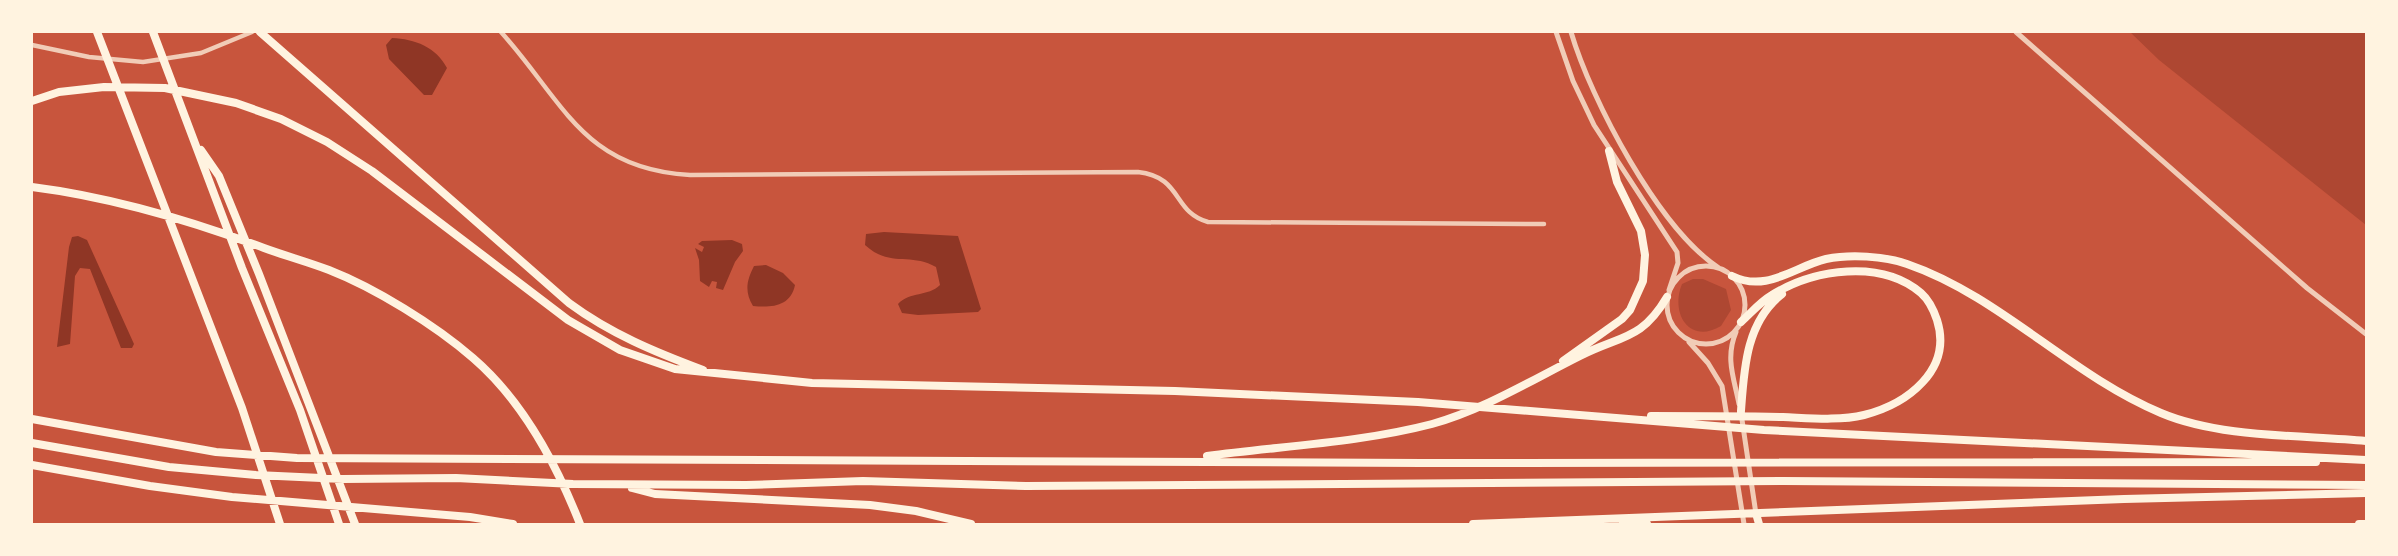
<svg xmlns="http://www.w3.org/2000/svg" width="2398" height="556" viewBox="0 0 2398 556" font-family="Barlow,sans-serif">
<style>
.green{fill:#ae4732}
.water{fill:#8f3625}
.lines{fill:none;stroke-linecap:round;stroke-linejoin:round}
.minor{stroke:#f1ccb7;stroke-width:4.5}
.tertiary{stroke:#f1ccb7;stroke-width:5}
.motorway{stroke:#fff3e0;stroke-width:8}
</style>
<rect width="100%" height="100%" fill="#c8553d"/>
<path class="green" d="M 2130,32 L 2366,32 L 2366,225 L 2159,60 Z
M 1703,279 L 1726,289 L 1731,310 L 1721,326 C 1689,345 1670,313 1682,284 L 1693,279 Z"/>
<path class="water" d="M 392,38 C 415,39 436,47 447,68 L 432,95 L 424,95 L 389,59 L 386,45 Z
M 884,232 L 958,236 L 981,309 L 978,312 L 918,315 L 902,313 L 898,304 C 910,291 928,297 940,285 L 936,267 C 910,252 890,268 865,245 L 866,234 Z
M 78,236 L 87,240 L 134,344 L 132,348 L 121,348 L 90,269 L 80,268 L 75,276 L 70,344 L 57,347 L 69,247 L 72,237 Z
M 732,240 L 742,244 L 743,251 L 735,262 L 723,290 L 716,288 L 717,282 L 712,281 L 709,287 L 700,281 L 699,260 L 695,248 L 702,252 L 704,247 L 698,244 L 702,241 Z
M 766,265 L 783,273 L 795,285 C 791,306 772,308 753,306 C 744,291 747,280 754,266 Z"/>
<g class="lines">
<path class="minor" d="M 501,32 C 564,102 583,169 690,175 L 1138,172 C 1183,177 1172,212 1208,222 L 1544,224
M 32,45 L 89,57 L 143,62 L 201,53 L 252,32"/>
<path class="tertiary" d="M 1556,32 L 1573,81 L 1594,125 L 1677,252 L 1678,263 L 1669,290
M 1571,32 C 1591,100 1659,229 1719,268
M 2016,32 L 2307,288 L 2366,334
M1667 305a39 39 0 1 1 78 0a39 39 0 1 1-78 0Z
M 1736,332 C 1725,358 1734,378 1739,404
M 1689,342 L 1708,363 L 1722,386 L 1744,524
M 1741,413 L 1756,514"/>
<path class="motorway" d="M 97,32 L 242,408 L 280,524
M 153,32 L 242,268 L 300,410 L 339,524
M 260,32 L 569,303 C 611,334 655,352 703,370
M 32,101 L 59,92 L 104,87 L 165,88 L 236,103 L 281,119 L 327,142 L 372,171 L 568,320 L 620,350 L 675,369 L 812,383 L 1175,391 L 1418,402 L 1764,430 L 2366,460
M 201,150 L 219,176 L 259,274 L 355,524
M 32,187 C 111,197 189,220 264,248 C 286,256 308,262 329,270 C 375,288 435,325 473,358 C 523,401 556,463 580,524
M 1732,276 C 1767,293 1793,267 1826,259 C 1850,254 1884,256 1907,264 C 2000,296 2070,375 2161,413 C 2220,438 2302,435 2366,441
M 1563,361 L 1622,319 L 1630,310 L 1643,281 L 1645,255 L 1641,231 L 1617,182 L 1609,151
M 1741,411 C 1744,369 1746,322 1782,294
M 1651,416 C 1695,416 1739,416 1783,417 C 1809,418 1839,421 1864,415 C 1907,404 1953,370 1937,320 C 1934,311 1929,300 1921,293 C 1881,259 1814,269 1772,295 C 1760,302 1751,313 1741,322
M 32,419 L 216,452 L 297,458 L 1422,463 L 2316,462
M 32,443 L 169,467 L 256,475 L 343,479 L 456,478 L 573,484 L 746,485 L 863,481 L 1026,486 L 1784,481 L 2366,485
M 1207,456 C 1281,446 1359,443 1432,424 C 1483,410 1532,380 1580,356 C 1621,335 1641,341 1667,297
M 32,465 L 150,486 L 232,497 L 470,517 L 513,524
M 632,488 L 655,494 L 870,505 L 916,511 L 971,524
M 1757,517 L 1759,524
M 1623,523 L 1647,524
M 1473,524 L 2124,499 L 2366,493
M 2359,524 L 2366,524"/>
</g>
<rect width="2398" height="556" fill="none" stroke="#fff3e0" stroke-width="66"/>
</svg>
